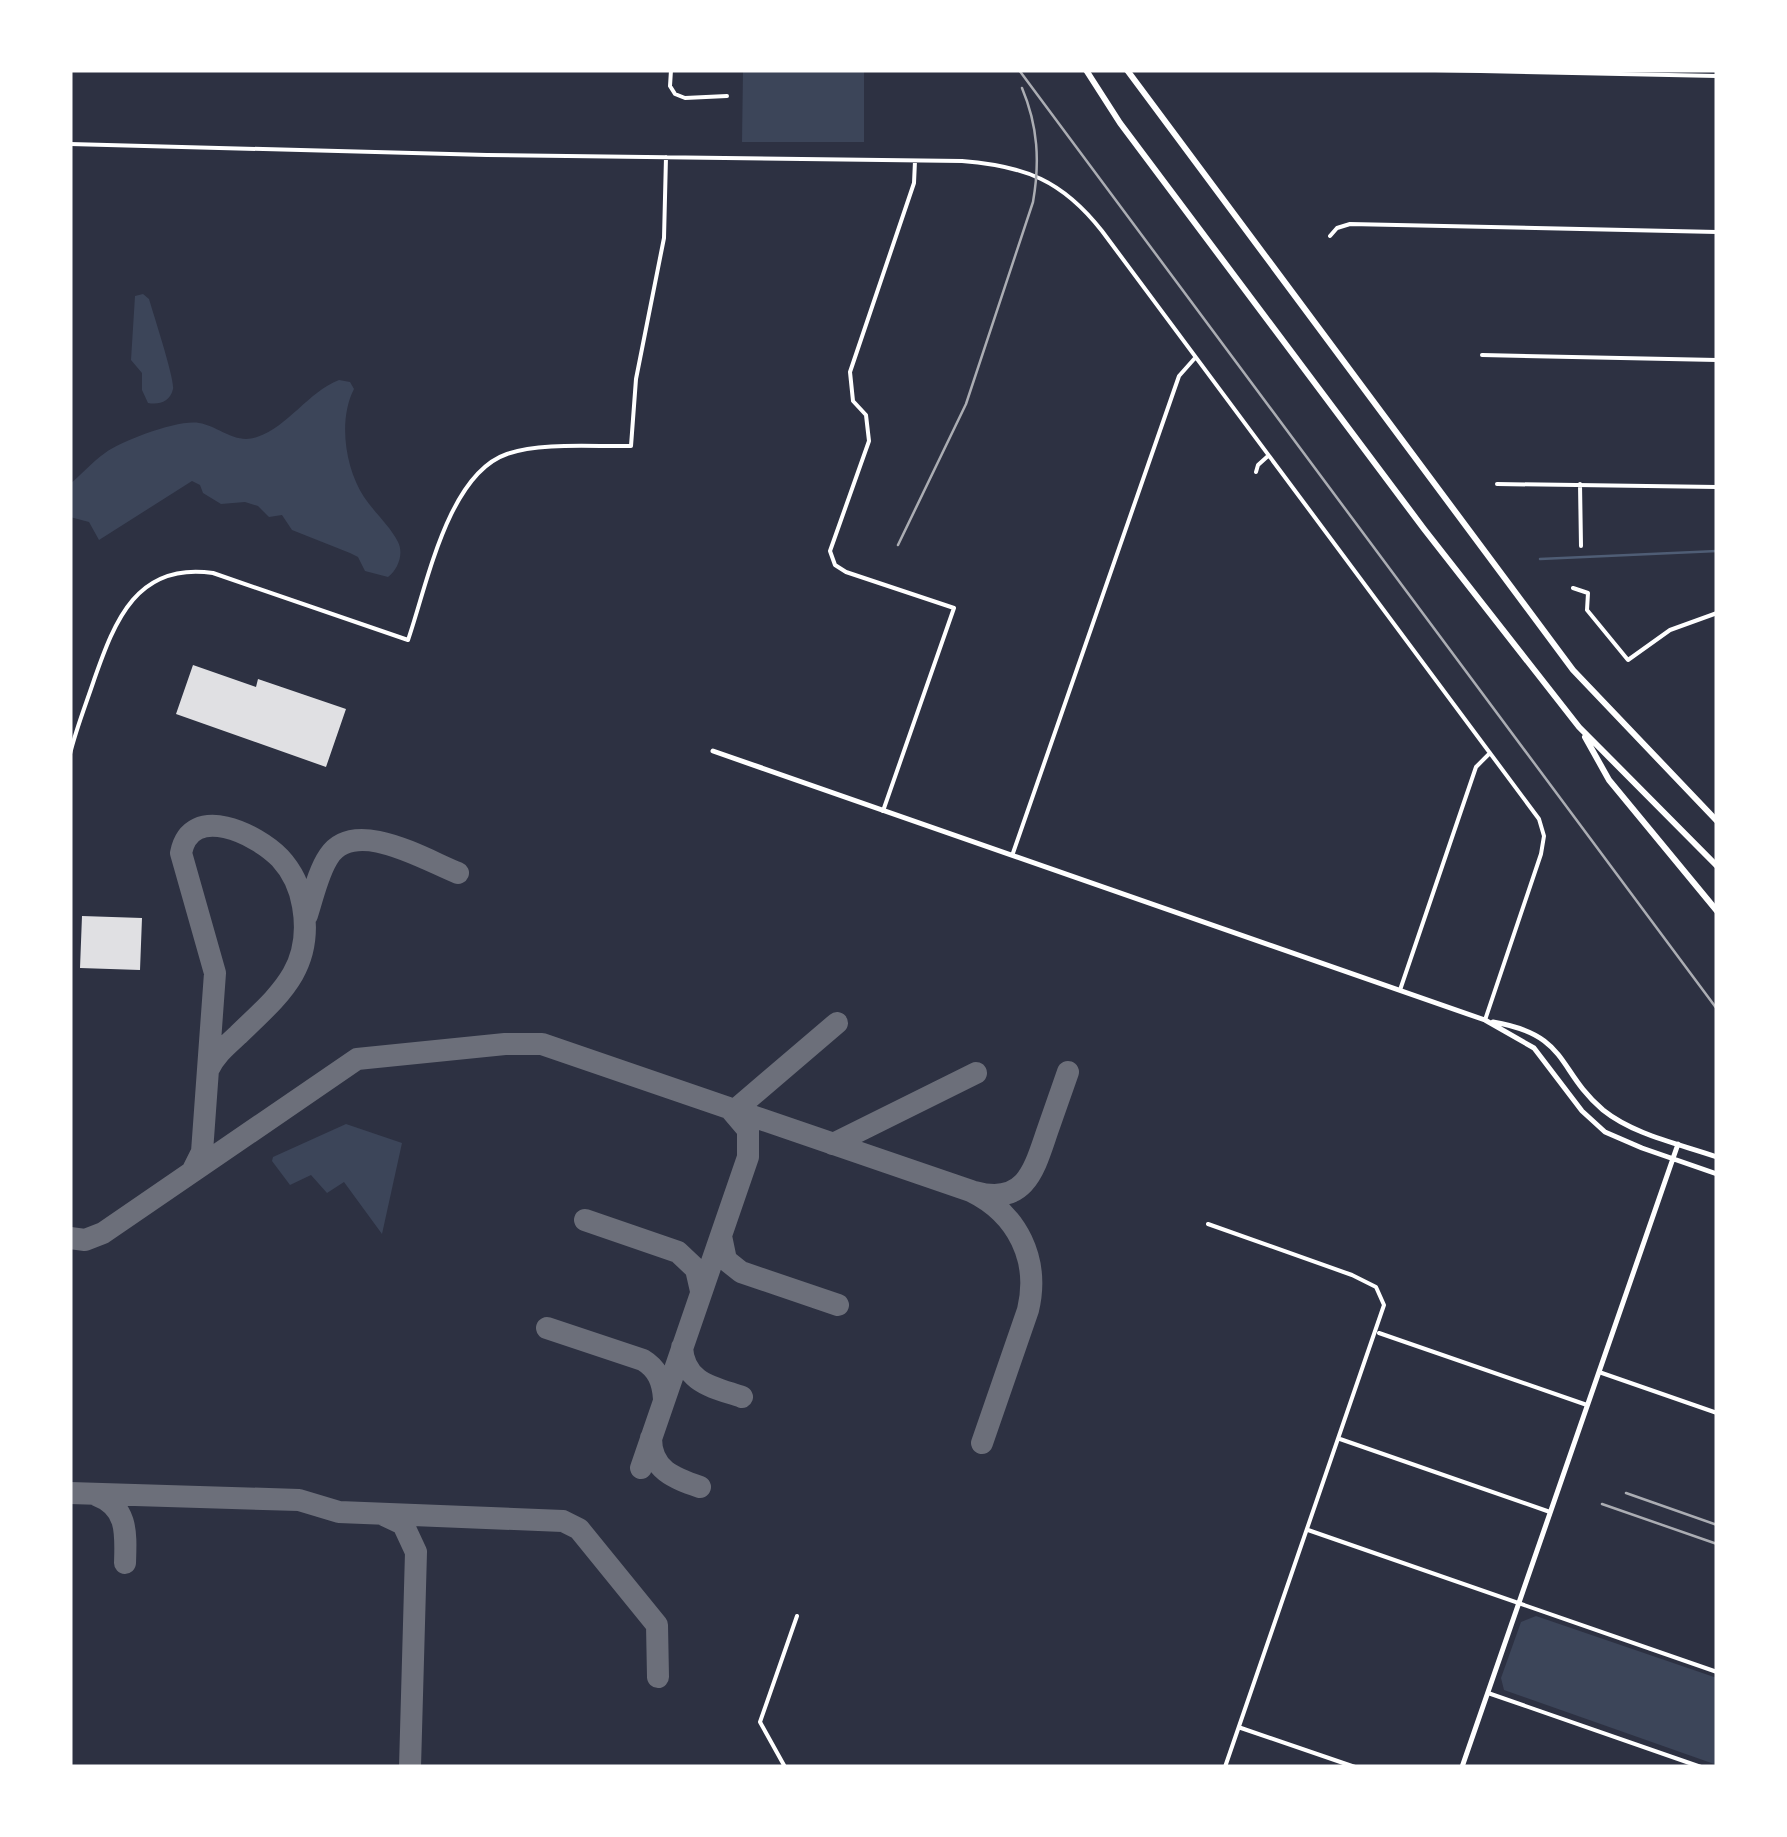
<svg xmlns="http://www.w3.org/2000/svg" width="1787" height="1837" viewBox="0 0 1787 1837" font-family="Ubuntu,sans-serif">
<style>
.green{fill:#3c4559}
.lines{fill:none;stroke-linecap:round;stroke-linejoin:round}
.stream{stroke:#4f5d75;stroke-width:2.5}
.taxiway{stroke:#6c6f7a;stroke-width:22}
.building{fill:#e0e0e3}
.minor{stroke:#fff;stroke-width:4}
.tertiary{stroke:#fff;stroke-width:5}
.motorway{stroke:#fff;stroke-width:6}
.rail{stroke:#abadb3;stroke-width:2.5}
</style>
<rect width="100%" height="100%" fill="#2d3142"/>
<path class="green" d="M 743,70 L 864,70 L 864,142 L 742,142 Z
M 143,294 L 149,299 C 153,313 175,380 173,389 C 170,402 159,405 148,403 L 142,390 L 142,373 L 131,360 L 135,296 Z
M 339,380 L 350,382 L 354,389 C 338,420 345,468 364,497 C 374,512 390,526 398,542 C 404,554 398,569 388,577 L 365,571 L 358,557 L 350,553 L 292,530 L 282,515 L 269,517 L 258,506 L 245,502 L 221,504 L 203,493 L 200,485 L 192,481 L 99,540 L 89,522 L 70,517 L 70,484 C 82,474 92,462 105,453 C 121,441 179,419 199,423 C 219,426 235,445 257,437 C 289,426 308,392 339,380 Z
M 346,1124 L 402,1143 L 382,1234 L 344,1182 L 327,1193 L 311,1175 L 290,1185 L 272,1161 L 273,1157 Z
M 1536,1616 L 1717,1678 L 1717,1765 L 1504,1690 L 1501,1678 L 1521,1622 Z"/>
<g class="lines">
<path class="stream" d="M 1540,559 L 1717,551"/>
<path class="taxiway" d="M 307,915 C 313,897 318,872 329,856 C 355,817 425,860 458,873
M 735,1110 L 837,1023
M 833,1144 L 976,1073
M 193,1170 L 202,1152 L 215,973 L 181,853 C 191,802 257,834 280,858 C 292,871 300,888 303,906 C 314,969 278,996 238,1035 C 226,1046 215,1055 208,1070
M 975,1192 C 1025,1206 1034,1170 1047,1132 C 1054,1112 1061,1092 1068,1072
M 585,1220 L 678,1252 L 696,1269 L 701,1291
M 721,1236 L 726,1260 L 741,1272 L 838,1305
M 70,1238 L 85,1240 L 103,1233 L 357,1059 L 505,1044 L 542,1044 L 971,1191 C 1018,1214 1040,1260 1028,1310 L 982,1443
M 547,1328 L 643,1360 C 658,1369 663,1382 664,1399
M 682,1347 C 684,1383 713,1387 742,1397
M 651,1438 C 651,1470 674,1478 700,1487
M 641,1468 L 748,1157 L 748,1130 L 731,1110
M 70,1493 L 299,1500 L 339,1512 L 563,1521 L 579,1529 L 657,1625 L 658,1677
M 96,1495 C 128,1507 126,1533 125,1563
M 384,1515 L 403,1524 L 416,1552 L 410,1767"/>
</g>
<path class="building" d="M 193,665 L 256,687 L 258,679 L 346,709 L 326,767 L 176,714 Z
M 82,916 L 142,918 L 140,970 L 80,968 Z"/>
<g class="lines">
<path class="minor" d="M 671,70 L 670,86 L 675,94 L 685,98 L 727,96
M 1435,70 L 1717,76
M 70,144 L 487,155 L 962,161 C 1025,166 1062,180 1102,231 L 1539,819 L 1544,836 L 1541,854 L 1485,1020
M 1330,236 L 1337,228 L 1350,224 L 1717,232
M 1482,355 L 1717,360
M 1256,472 L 1258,465 L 1268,456
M 1497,484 L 1717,487
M 1580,484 L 1581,546
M 1573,588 L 1588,593 L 1587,610 L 1628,660 L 1670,630 L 1717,613
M 70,754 C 76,729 86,704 94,680 C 115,620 137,562 213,573 L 408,640 C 427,585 448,474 507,454 C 541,442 595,447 631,446 L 636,379 L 664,238 L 666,157
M 883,811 L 954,608 L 846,572 L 835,565 L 830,551 L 869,441 L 866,415 L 853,401 L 850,372 L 914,183 L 915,161
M 1013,853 L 1179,376 L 1195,358
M 1400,990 L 1476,767 L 1490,753
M 1208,1224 L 1352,1275 L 1376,1287 L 1384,1305 L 1225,1767
M 1379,1333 L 1587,1405
M 1599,1372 L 1717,1413
M 1340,1439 L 1550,1512
M 1308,1530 L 1717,1672
M 1488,1693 L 1701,1767
M 1241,1728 L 1355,1767
M 785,1767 L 760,1722 L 797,1616"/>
<path class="tertiary" d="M 713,751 L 1485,1020 L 1534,1048 L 1582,1111 L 1605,1132 L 1642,1148 L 1717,1174
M 1493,1022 C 1570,1035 1556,1070 1603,1110 C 1634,1135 1680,1144 1717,1157
M 1462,1767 L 1678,1144"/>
<path class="motorway" d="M 1086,70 L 1120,123 L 1424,529 L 1579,727 L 1717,866
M 1127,70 L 1573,670 L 1717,821
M 1585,737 L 1609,780 L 1717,911"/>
<path class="rail" d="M 1019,70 L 1717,1009
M 898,545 L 966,404 L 1033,202 C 1040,162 1038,126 1022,88
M 1626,1493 L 1717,1525
M 1602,1504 L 1717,1544"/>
</g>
<rect width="1787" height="1837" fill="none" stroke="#ffffff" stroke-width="145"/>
</svg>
